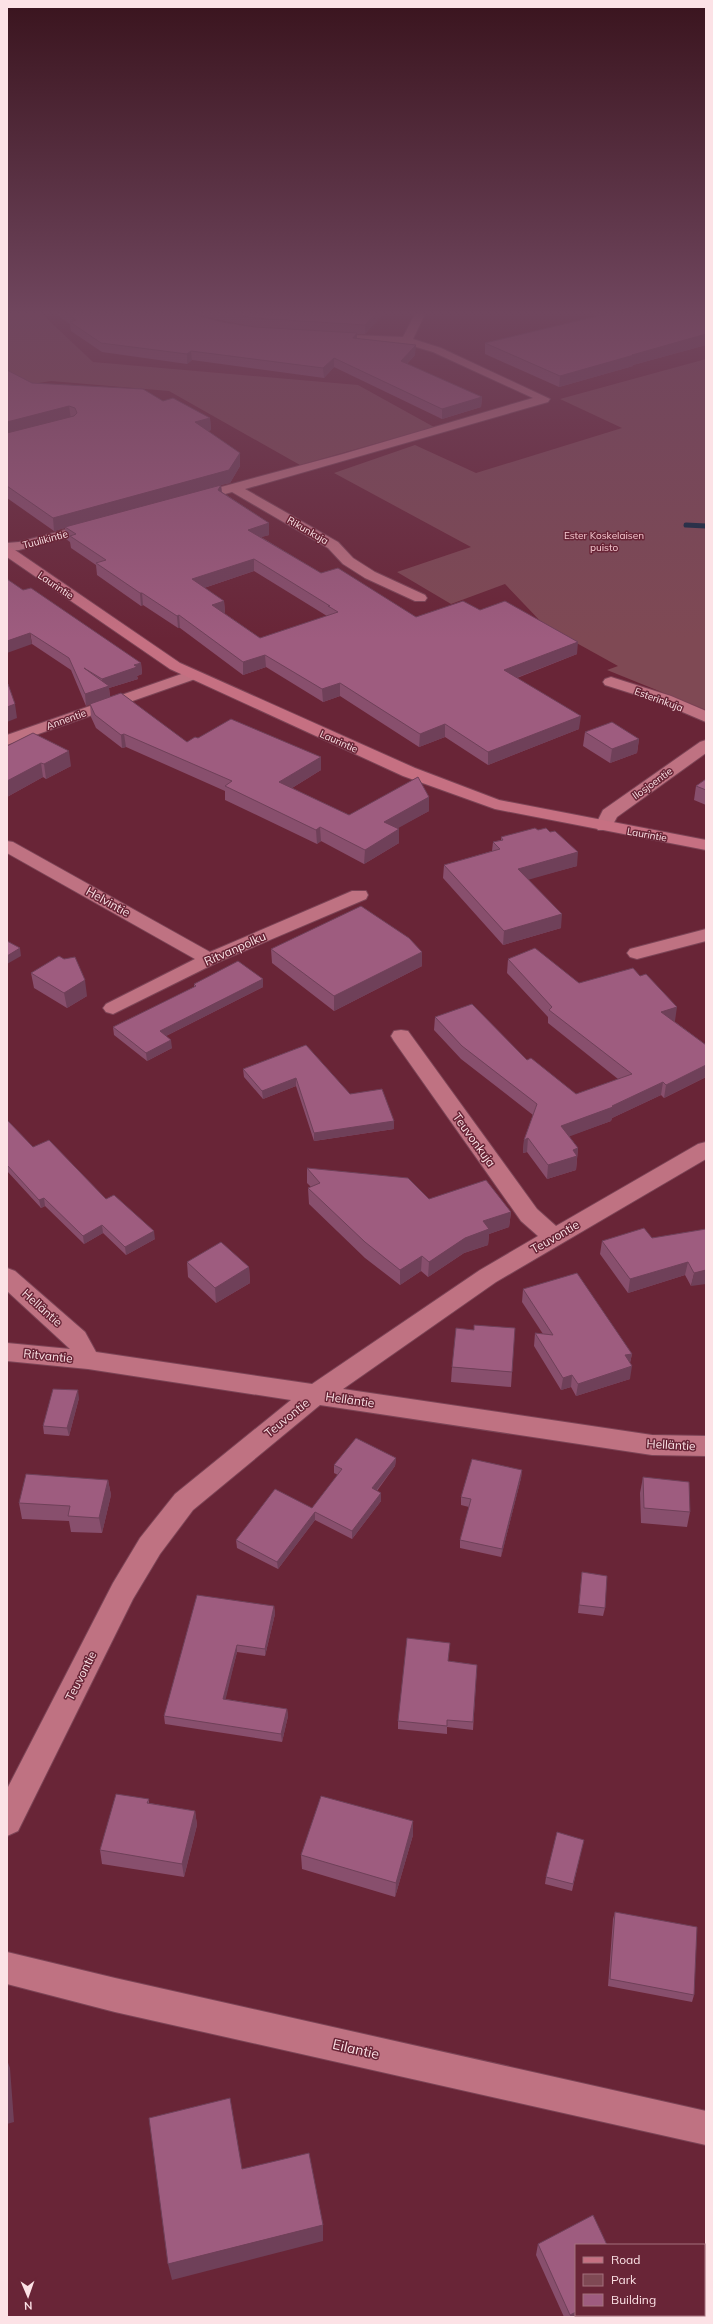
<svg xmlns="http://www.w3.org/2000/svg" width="713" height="2324" viewBox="0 0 713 2324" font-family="Mulish,sans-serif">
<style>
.green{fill:#7f4954}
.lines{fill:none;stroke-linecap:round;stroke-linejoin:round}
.stream{stroke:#06263f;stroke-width:5}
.street-casing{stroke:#7c4456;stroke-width:2}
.secondary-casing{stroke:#7c4456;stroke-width:2}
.street{fill:#bf7282;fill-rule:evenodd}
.secondary{fill:#c67082;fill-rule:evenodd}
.wall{fill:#884f6d;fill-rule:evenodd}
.shaded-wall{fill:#6f4059}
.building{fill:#9e5c7f;stroke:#6f4059;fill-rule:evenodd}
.labels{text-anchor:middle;stroke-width:3;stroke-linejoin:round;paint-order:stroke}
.far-street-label{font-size:10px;fill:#fce2e6;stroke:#692537}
.far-park-label{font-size:10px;fill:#f8cbd2;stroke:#692537}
.street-label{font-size:12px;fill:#fce2e6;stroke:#692537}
.near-street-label{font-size:14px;fill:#fce2e6;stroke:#692537}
</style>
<rect width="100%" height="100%" fill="#692537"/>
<path class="green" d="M 7,314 L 42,314 L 93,362 L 358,385 L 434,427 L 300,465 L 169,391 L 51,381 L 20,386 L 7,375 Z
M 706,359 L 706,710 L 607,670 L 618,666 L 544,625 L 505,584 L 451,604 L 397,572 L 471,547 L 334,473 L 415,445 L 476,473 L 622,428 L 560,399 Z"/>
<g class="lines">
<path class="stream" d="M 686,525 L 706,526"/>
<defs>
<path id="street" d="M 415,314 L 425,314 L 413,339 L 441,348 L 550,399 L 548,402 L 245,489 L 338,542 L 353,558 L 375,572 L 425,595 L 427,598 L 425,601 L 415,601 L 365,578 L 343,564 L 328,548 L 232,492 L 193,503 L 188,502 L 186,499 L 188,496 L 343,454 L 533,398 L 433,352 L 406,344 L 327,340 L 322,337 L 327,334 L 403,337 Z
M 95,522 L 102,526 L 100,529 L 19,550 L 7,551 L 7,543 L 19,542 Z
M 193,670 L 198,672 L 201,675 L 198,678 L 7,745 L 7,735 Z
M 611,677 L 671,696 L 706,711 L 706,722 L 659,702 L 605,685 L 603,682 L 605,679 Z
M 706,740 L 706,753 L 617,817 L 610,830 L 598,830 L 595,826 L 603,810 L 700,742 Z
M 7,841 L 13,842 L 210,952 L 352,891 L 366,891 L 368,895 L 366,899 L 216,963 L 113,1014 L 106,1012 L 103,1008 L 106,1004 L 195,959 L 7,853 Z
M 706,929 L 706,941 L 637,959 L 630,957 L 627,953 L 630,949 Z
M 401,1030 L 408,1031 L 537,1209 L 556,1226 L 698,1144 L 706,1142 L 706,1159 L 496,1282 L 343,1389 L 652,1435 L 706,1436 L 706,1456 L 652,1455 L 320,1405 L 193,1510 L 160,1554 L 133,1599 L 18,1831 L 7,1836 L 7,1789 L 113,1583 L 140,1538 L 175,1494 L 291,1400 L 88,1369 L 7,1361 L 7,1343 L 70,1349 L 7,1291 L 7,1268 L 15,1271 L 85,1332 L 96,1352 L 312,1384 L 480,1270 L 538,1236 L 521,1221 L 394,1041 L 391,1036 L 394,1031 Z
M 7,1952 L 115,1978 L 706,2111 L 706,2145 L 115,2012 L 7,1984 Z"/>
<path id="secondary" d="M 7,547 L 12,548 L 180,663 L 415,768 L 499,800 L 706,840 L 706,850 L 495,809 L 403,776 L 170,669 L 7,557 Z"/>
</defs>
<use href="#street" class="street-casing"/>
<use href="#secondary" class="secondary-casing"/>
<use href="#street" class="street"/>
<use href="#secondary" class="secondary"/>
</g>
<path class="wall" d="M 56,314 L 383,314 L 365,334 L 357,334 L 357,338 L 415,355 L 407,364 L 482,397 L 481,407 L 442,419 L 334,367 L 324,378 L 192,360 L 187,364 L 102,352 L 71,331 L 70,324 ZM 196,315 L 249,326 L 222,322 Z
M 591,314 L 706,314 L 706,345 L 633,365 L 633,366 L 559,387 L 485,354 L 485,343 L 596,316 Z
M 7,370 L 32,383 L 163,401 L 210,418 L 211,430 L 208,431 L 240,453 L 240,466 L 230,483 L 221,485 L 222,492 L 269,523 L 269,535 L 261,537 L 321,573 L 416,617 L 480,610 L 577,654 L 517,678 L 579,729 L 488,765 L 445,737 L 419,747 L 340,696 L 323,702 L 266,667 L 243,675 L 180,628 L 178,628 L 143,605 L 141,606 L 97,575 L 96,565 L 71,548 L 70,542 L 66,539 L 65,528 L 54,531 L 7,498 ZM 254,571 L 327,616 L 260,638 L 224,613 L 225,613 L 224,601 L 204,588 Z
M 23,590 L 141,663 L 142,674 L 137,676 L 138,679 L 109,688 L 110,697 L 187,742 L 198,738 L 321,757 L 321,770 L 292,788 L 349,815 L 429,797 L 429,811 L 397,828 L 399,843 L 364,864 L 321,841 L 317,844 L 225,800 L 225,791 L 126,747 L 122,748 L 96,728 L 91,717 L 90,704 L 86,706 L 71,670 L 32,644 Z
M 585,732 L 639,739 L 637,753 L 610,763 L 583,746 Z
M 7,746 L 71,766 L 46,779 L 43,777 L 7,797 Z
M 706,779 L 706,805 L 694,800 L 696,786 Z
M 501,837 L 577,866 L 528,879 L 561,928 L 503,945 L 443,878 L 444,865 L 492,851 L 493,842 L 501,840 Z
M 271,949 L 422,952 L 422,966 L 334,1011 L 272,963 Z
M 508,959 L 579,983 L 675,1021 L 674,1021 L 706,1045 L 706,1077 L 664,1098 L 661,1095 L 612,1118 L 611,1121 L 569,1136 L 578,1148 L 576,1170 L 547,1179 L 527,1152 L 523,1153 L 524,1140 L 533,1115 L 461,1059 L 434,1030 L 435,1017 L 527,1060 L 576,1094 L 618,1079 L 548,1023 L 548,1017 L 507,973 Z
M 31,973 L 87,996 L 67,1008 L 34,988 Z
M 194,984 L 263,987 L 166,1036 L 172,1048 L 147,1061 L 114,1035 L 113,1027 L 194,987 Z
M 306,1045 L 350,1094 L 394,1121 L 394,1129 L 314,1141 L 296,1086 L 263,1099 L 244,1077 L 243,1069 Z
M 7,1120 L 33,1147 L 106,1199 L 155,1239 L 126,1255 L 103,1233 L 84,1244 L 45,1206 L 41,1208 L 7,1171 Z
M 307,1168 L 429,1199 L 511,1212 L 509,1227 L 489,1234 L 488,1245 L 464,1253 L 428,1277 L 421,1271 L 400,1285 L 365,1258 L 309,1204 L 308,1188 L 311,1187 L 307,1183 Z
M 706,1229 L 691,1286 L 685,1275 L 628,1293 L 600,1254 L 602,1241 L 652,1238 Z
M 187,1262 L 249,1267 L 250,1283 L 216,1303 L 188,1277 Z
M 523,1289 L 632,1354 L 630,1363 L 630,1379 L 576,1396 L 571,1387 L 561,1390 L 534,1346 L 535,1333 L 543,1334 L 522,1302 Z
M 452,1367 L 512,1372 L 511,1387 L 451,1382 Z
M 79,1398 L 69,1436 L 44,1434 L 43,1426 Z
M 396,1458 L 395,1466 L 377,1491 L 381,1501 L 352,1539 L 315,1520 L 278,1569 L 237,1548 L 236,1540 L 312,1508 L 338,1475 L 334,1473 L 334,1465 Z
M 522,1470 L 521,1478 L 501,1557 L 460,1548 L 460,1540 L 469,1507 L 461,1505 L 461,1497 Z
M 643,1477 L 690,1512 L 687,1527 L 641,1523 L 640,1493 Z
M 108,1480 L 111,1495 L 102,1533 L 71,1532 L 69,1521 L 22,1519 L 19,1503 Z
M 582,1572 L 605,1608 L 603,1616 L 578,1613 Z
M 274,1606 L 275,1614 L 265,1656 L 237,1652 L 225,1699 L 287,1709 L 288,1716 L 282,1742 L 165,1724 L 164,1716 Z
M 449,1661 L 477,1665 L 473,1730 L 447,1727 L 447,1734 L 398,1729 L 398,1721 Z
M 149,1799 L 149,1803 L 195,1811 L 197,1825 L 184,1877 L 102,1864 L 100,1850 Z
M 413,1835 L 395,1897 L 302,1869 L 301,1855 Z
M 582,1847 L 572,1891 L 545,1884 L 546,1877 Z
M 615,1912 L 694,1995 L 692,2002 L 608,1986 L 613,1919 Z
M 538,2244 L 587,2315 L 583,2317 L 564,2317 L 536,2255 Z"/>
<path class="shaded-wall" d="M 375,314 L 383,314 L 365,334 L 365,325 Z
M 357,333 L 357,343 L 353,338 Z
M 706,334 L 706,345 L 633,365 L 633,366 L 559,387 L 560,376 L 632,355 Z
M 416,345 L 415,355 L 400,371 L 401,361 Z
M 191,351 L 192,360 L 187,364 L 187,354 Z
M 334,358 L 334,367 L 324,378 L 323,368 Z
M 482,397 L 481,407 L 442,419 L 442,409 Z
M 69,406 L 71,419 L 7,434 L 7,422 Z
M 210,418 L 211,430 L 195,434 L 195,422 Z
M 240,453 L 240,466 L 230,483 L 221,485 L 222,496 L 218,490 L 221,486 L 54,531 L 53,518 Z
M 269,523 L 269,535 L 248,541 L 248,530 Z
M 254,559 L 254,571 L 192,592 L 192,579 Z
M 140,593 L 142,593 L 143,605 L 141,606 Z
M 224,601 L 225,613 L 213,617 L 212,605 Z
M 179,615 L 180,628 L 178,628 L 177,616 Z
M 30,633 L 32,644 L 7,653 L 7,641 Z
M 578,642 L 577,654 L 503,683 L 504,670 Z
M 265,655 L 266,667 L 243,675 L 243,662 Z
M 141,663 L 142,674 L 137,676 L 138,679 L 109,688 L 110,697 L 86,706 L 85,694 L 103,688 L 102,679 Z
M 340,683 L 340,696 L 323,702 L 322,689 Z
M 15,704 L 17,718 L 7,722 L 7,707 Z
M 581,716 L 579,729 L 488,765 L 488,752 Z
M 445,724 L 445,737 L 419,747 L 420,734 Z
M 124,734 L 126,747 L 122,748 L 121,735 Z
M 639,739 L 637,753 L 610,763 L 612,749 Z
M 69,751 L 71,766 L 46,779 L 44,764 Z
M 321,757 L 321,770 L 279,796 L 279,782 Z
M 41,763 L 43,777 L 7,797 L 7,781 Z
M 429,797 L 429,811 L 384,836 L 384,822 Z
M 320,827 L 321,841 L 317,844 L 316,830 Z
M 399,829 L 399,843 L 364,864 L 365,850 Z
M 578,852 L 577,866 L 517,883 L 518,869 Z
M 562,914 L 561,928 L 503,945 L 504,931 Z
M 20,948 L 21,956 L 7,964 L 7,956 Z
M 422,952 L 422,966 L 334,1011 L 334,996 Z
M 263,979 L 263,987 L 160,1039 L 160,1031 Z
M 85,980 L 87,996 L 67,1008 L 64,993 Z
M 677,1007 L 675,1021 L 659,1025 L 661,1012 Z
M 171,1040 L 172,1048 L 147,1061 L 146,1053 Z
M 706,1065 L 706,1077 L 664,1098 L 666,1085 Z
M 296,1078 L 296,1086 L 263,1099 L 262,1091 Z
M 663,1082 L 661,1095 L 612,1118 L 611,1121 L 560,1140 L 561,1126 L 612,1106 Z
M 394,1121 L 394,1129 L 314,1141 L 314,1133 Z
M 528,1138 L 527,1152 L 523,1153 L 524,1140 Z
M 578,1148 L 576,1170 L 547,1179 L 548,1165 L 573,1150 Z
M 44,1198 L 45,1206 L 41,1208 L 39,1200 Z
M 511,1212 L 509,1227 L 489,1234 L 488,1245 L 464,1253 L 428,1277 L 429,1262 L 483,1221 Z
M 102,1225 L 103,1233 L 84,1244 L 83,1236 Z
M 154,1231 L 155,1239 L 126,1255 L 125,1247 Z
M 422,1256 L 421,1271 L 400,1285 L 400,1270 Z
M 688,1262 L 685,1275 L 628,1293 L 630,1279 Z
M 249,1267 L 250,1283 L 216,1303 L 215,1288 Z
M 706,1270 L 706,1284 L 691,1286 L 694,1273 Z
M 632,1354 L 629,1366 L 625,1355 Z
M 632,1366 L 630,1379 L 576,1396 L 578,1384 Z
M 572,1375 L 571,1387 L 561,1390 L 563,1378 Z
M 78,1390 L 79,1398 L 69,1436 L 67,1428 Z
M 396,1458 L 395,1466 L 372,1496 L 372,1488 Z
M 522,1470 L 521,1478 L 501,1557 L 502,1549 Z
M 108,1480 L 111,1495 L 102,1533 L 99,1518 Z
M 381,1493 L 381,1501 L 352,1539 L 352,1531 Z
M 315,1512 L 315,1520 L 278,1569 L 277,1562 Z
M 274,1606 L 275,1614 L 265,1656 L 265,1649 Z
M 237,1645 L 237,1652 L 224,1706 L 223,1699 Z
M 287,1709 L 288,1716 L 282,1742 L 281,1734 Z
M 195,1811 L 197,1825 L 184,1877 L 182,1864 Z
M 413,1821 L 413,1835 L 395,1897 L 396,1883 Z
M 7,2060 L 10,2068 L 14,2122 L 7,2124 Z
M 323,2225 L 323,2241 L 172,2280 L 168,2264 Z
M 576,2312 L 576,2315 L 587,2315 L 583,2317 L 570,2317 L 570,2315 Z"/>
<path class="building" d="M 67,314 L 193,314 L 222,322 L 255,327 L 357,333 L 353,338 L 416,345 L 401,361 L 482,397 L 442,409 L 334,358 L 323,368 L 191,351 L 187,354 L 101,343 L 70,322 L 76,320 Z
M 233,314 L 375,314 L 365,325 L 254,318 Z
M 606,314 L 696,314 L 706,317 L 706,334 L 632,355 L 634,355 L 560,376 L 485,343 Z
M 7,370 L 32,383 L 143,389 L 163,401 L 173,398 L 210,418 L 195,422 L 240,453 L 229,470 L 53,518 L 7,486 L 7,433 L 74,416 L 77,413 L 75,408 L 69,406 L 7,422 Z
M 221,485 L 218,490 L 269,523 L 248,530 L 321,573 L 338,568 L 416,617 L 463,601 L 480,610 L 505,601 L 578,642 L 504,670 L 581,716 L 488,752 L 445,724 L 420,734 L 340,683 L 322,689 L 265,655 L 243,662 L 179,615 L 177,616 L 142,593 L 140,593 L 96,563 L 106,560 L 70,536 L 76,534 L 65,527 ZM 254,559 L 330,606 L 328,606 L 338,612 L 260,638 L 212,605 L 224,601 L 192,579 Z
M 7,579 L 23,590 L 31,588 L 141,663 L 134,665 L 137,667 L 102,679 L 84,668 L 109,686 L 85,694 L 69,658 L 30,633 L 7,641 Z
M 7,684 L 8,684 L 15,704 L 7,707 Z
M 121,693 L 187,742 L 195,737 L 198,738 L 231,719 L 321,757 L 279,782 L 349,815 L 418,777 L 429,797 L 384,822 L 399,829 L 365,850 L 320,827 L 316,830 L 225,786 L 232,781 L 124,734 L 121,735 L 95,715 L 90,704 Z
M 612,722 L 639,739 L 612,749 L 585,732 Z
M 33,733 L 69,751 L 44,764 L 41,763 L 7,781 L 7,746 Z
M 706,779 L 706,790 L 696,786 Z
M 535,828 L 538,830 L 546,828 L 550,832 L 555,831 L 578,852 L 518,869 L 562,914 L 504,931 L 444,865 L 500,849 L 493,842 L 503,840 L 501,837 Z
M 361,906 L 409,938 L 422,952 L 334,996 L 271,949 Z
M 7,941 L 20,948 L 7,956 Z
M 535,948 L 579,983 L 633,968 L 640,976 L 646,974 L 677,1007 L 661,1012 L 706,1045 L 706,1065 L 666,1085 L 663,1082 L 612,1106 L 613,1107 L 561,1126 L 578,1148 L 573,1150 L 577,1156 L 548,1165 L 528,1138 L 524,1140 L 537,1104 L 462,1046 L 435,1017 L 472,1004 L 527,1060 L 531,1058 L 576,1094 L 632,1074 L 549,1010 L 552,1007 L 508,959 Z
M 59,956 L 64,959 L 75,957 L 85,980 L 64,993 L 31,973 Z
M 238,961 L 263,979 L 160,1031 L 171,1040 L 146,1053 L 113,1027 L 196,986 L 194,984 Z
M 306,1045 L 350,1094 L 382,1089 L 394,1121 L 314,1133 L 296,1078 L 262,1091 L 243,1069 Z
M 7,1120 L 33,1147 L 49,1140 L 106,1199 L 114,1195 L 154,1231 L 125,1247 L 102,1225 L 83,1236 L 44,1198 L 39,1200 L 7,1165 Z
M 307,1168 L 408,1178 L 429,1199 L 486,1180 L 511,1212 L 483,1221 L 489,1229 L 465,1238 L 429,1262 L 422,1256 L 400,1270 L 365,1242 L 308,1188 L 320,1183 Z
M 644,1228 L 652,1238 L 706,1229 L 706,1270 L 694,1273 L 688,1262 L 630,1279 L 602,1241 Z
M 221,1242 L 249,1267 L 215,1288 L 187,1262 Z
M 577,1273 L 632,1354 L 625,1355 L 632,1366 L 578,1384 L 572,1375 L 563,1378 L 535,1333 L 553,1335 L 523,1289 Z
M 474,1325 L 515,1328 L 512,1372 L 452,1367 L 456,1328 L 474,1330 Z
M 53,1389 L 78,1390 L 67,1428 L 43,1426 Z
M 356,1438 L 396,1458 L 372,1488 L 381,1493 L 352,1531 L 315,1512 L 277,1562 L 236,1540 L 275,1489 L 312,1508 L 342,1469 L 334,1465 Z
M 472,1459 L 522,1470 L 502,1549 L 460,1540 L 471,1499 L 461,1497 Z
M 26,1474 L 108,1480 L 99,1518 L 68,1516 L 70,1506 L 19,1503 Z
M 643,1477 L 689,1482 L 690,1512 L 644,1508 Z
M 582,1572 L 607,1576 L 605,1608 L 579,1605 Z
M 197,1595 L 274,1606 L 265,1649 L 237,1645 L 223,1699 L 287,1709 L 281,1734 L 164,1716 Z
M 407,1638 L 450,1643 L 448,1661 L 477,1665 L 473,1722 L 447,1720 L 447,1726 L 398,1721 Z
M 116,1794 L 149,1799 L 147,1803 L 195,1811 L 182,1864 L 100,1850 Z
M 321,1796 L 413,1821 L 396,1883 L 301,1855 Z
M 557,1832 L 584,1840 L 573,1884 L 546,1877 Z
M 615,1912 L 697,1927 L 694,1995 L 610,1979 Z
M 230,2098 L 242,2169 L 309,2153 L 323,2225 L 168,2264 L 149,2118 Z
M 593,2215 L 607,2245 L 576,2245 L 576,2312 L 570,2315 L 538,2244 Z"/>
<linearGradient id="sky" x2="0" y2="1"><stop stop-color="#3a141e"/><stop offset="0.49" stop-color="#70465e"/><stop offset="1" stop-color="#70465e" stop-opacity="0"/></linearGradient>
<rect width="713" height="639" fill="url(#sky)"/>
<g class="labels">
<g class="far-street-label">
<text transform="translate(308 530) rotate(30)" y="4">Rikunkuja</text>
<text transform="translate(45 539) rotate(-15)" y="4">Tuulikintie</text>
<text transform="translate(56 585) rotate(34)" y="4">Laurintie</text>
<text transform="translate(659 699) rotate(20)" y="4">Esterinkuja</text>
<text transform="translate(66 719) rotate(-20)" y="4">Annentie</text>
<text transform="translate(339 741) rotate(24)" y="4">Laurintie</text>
<text transform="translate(652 783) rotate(-36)" y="4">Ilosjoentie</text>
<text transform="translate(647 834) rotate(10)" y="4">Laurintie</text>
</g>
<g class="far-park-label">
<text x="604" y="539">Ester Koskelaisen<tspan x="604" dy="12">puisto</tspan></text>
</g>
<g class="street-label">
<text transform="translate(108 902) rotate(29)" y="4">Helvintie</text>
<text transform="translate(235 949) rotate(-24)" y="4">Ritvanpolku</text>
<text transform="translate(474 1140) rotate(54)" y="4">Teuvonkuja</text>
<text transform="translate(555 1237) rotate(-30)" y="4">Teuvontie</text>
<text transform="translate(42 1308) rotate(42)" y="4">Helläntie</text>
<text transform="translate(48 1356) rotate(6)" y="4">Ritvantie</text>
<text transform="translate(350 1400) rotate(8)" y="4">Helläntie</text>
<text transform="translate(287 1418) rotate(-39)" y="4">Teuvontie</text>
<text transform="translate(671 1445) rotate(3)" y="4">Helläntie</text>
<text transform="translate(81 1676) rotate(-63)" y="4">Teuvontie</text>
</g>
<g class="near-street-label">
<text transform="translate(356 2049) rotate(13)" y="5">Eilantie</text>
</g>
</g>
<rect width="713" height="2324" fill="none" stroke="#fce2e6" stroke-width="16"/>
<rect x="575" y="2244" width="130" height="72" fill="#692537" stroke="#a4717d"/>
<rect x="583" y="2257" width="20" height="6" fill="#c67082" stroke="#a4717d"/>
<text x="611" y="2264" font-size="12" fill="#fce2e6">Road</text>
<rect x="583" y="2274" width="20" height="12" fill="#7f4954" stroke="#a4717d"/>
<text x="611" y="2284" font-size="12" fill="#fce2e6">Park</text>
<rect x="583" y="2294" width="20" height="12" fill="#9e5c7f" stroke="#a4717d"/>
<text x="611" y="2304" font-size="12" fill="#fce2e6">Building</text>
<g transform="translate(28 2296) rotate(178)" stroke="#692537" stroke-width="3" paint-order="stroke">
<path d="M0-3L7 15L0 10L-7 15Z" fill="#fce2e6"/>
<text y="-6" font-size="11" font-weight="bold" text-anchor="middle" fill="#fce2e6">N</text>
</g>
</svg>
